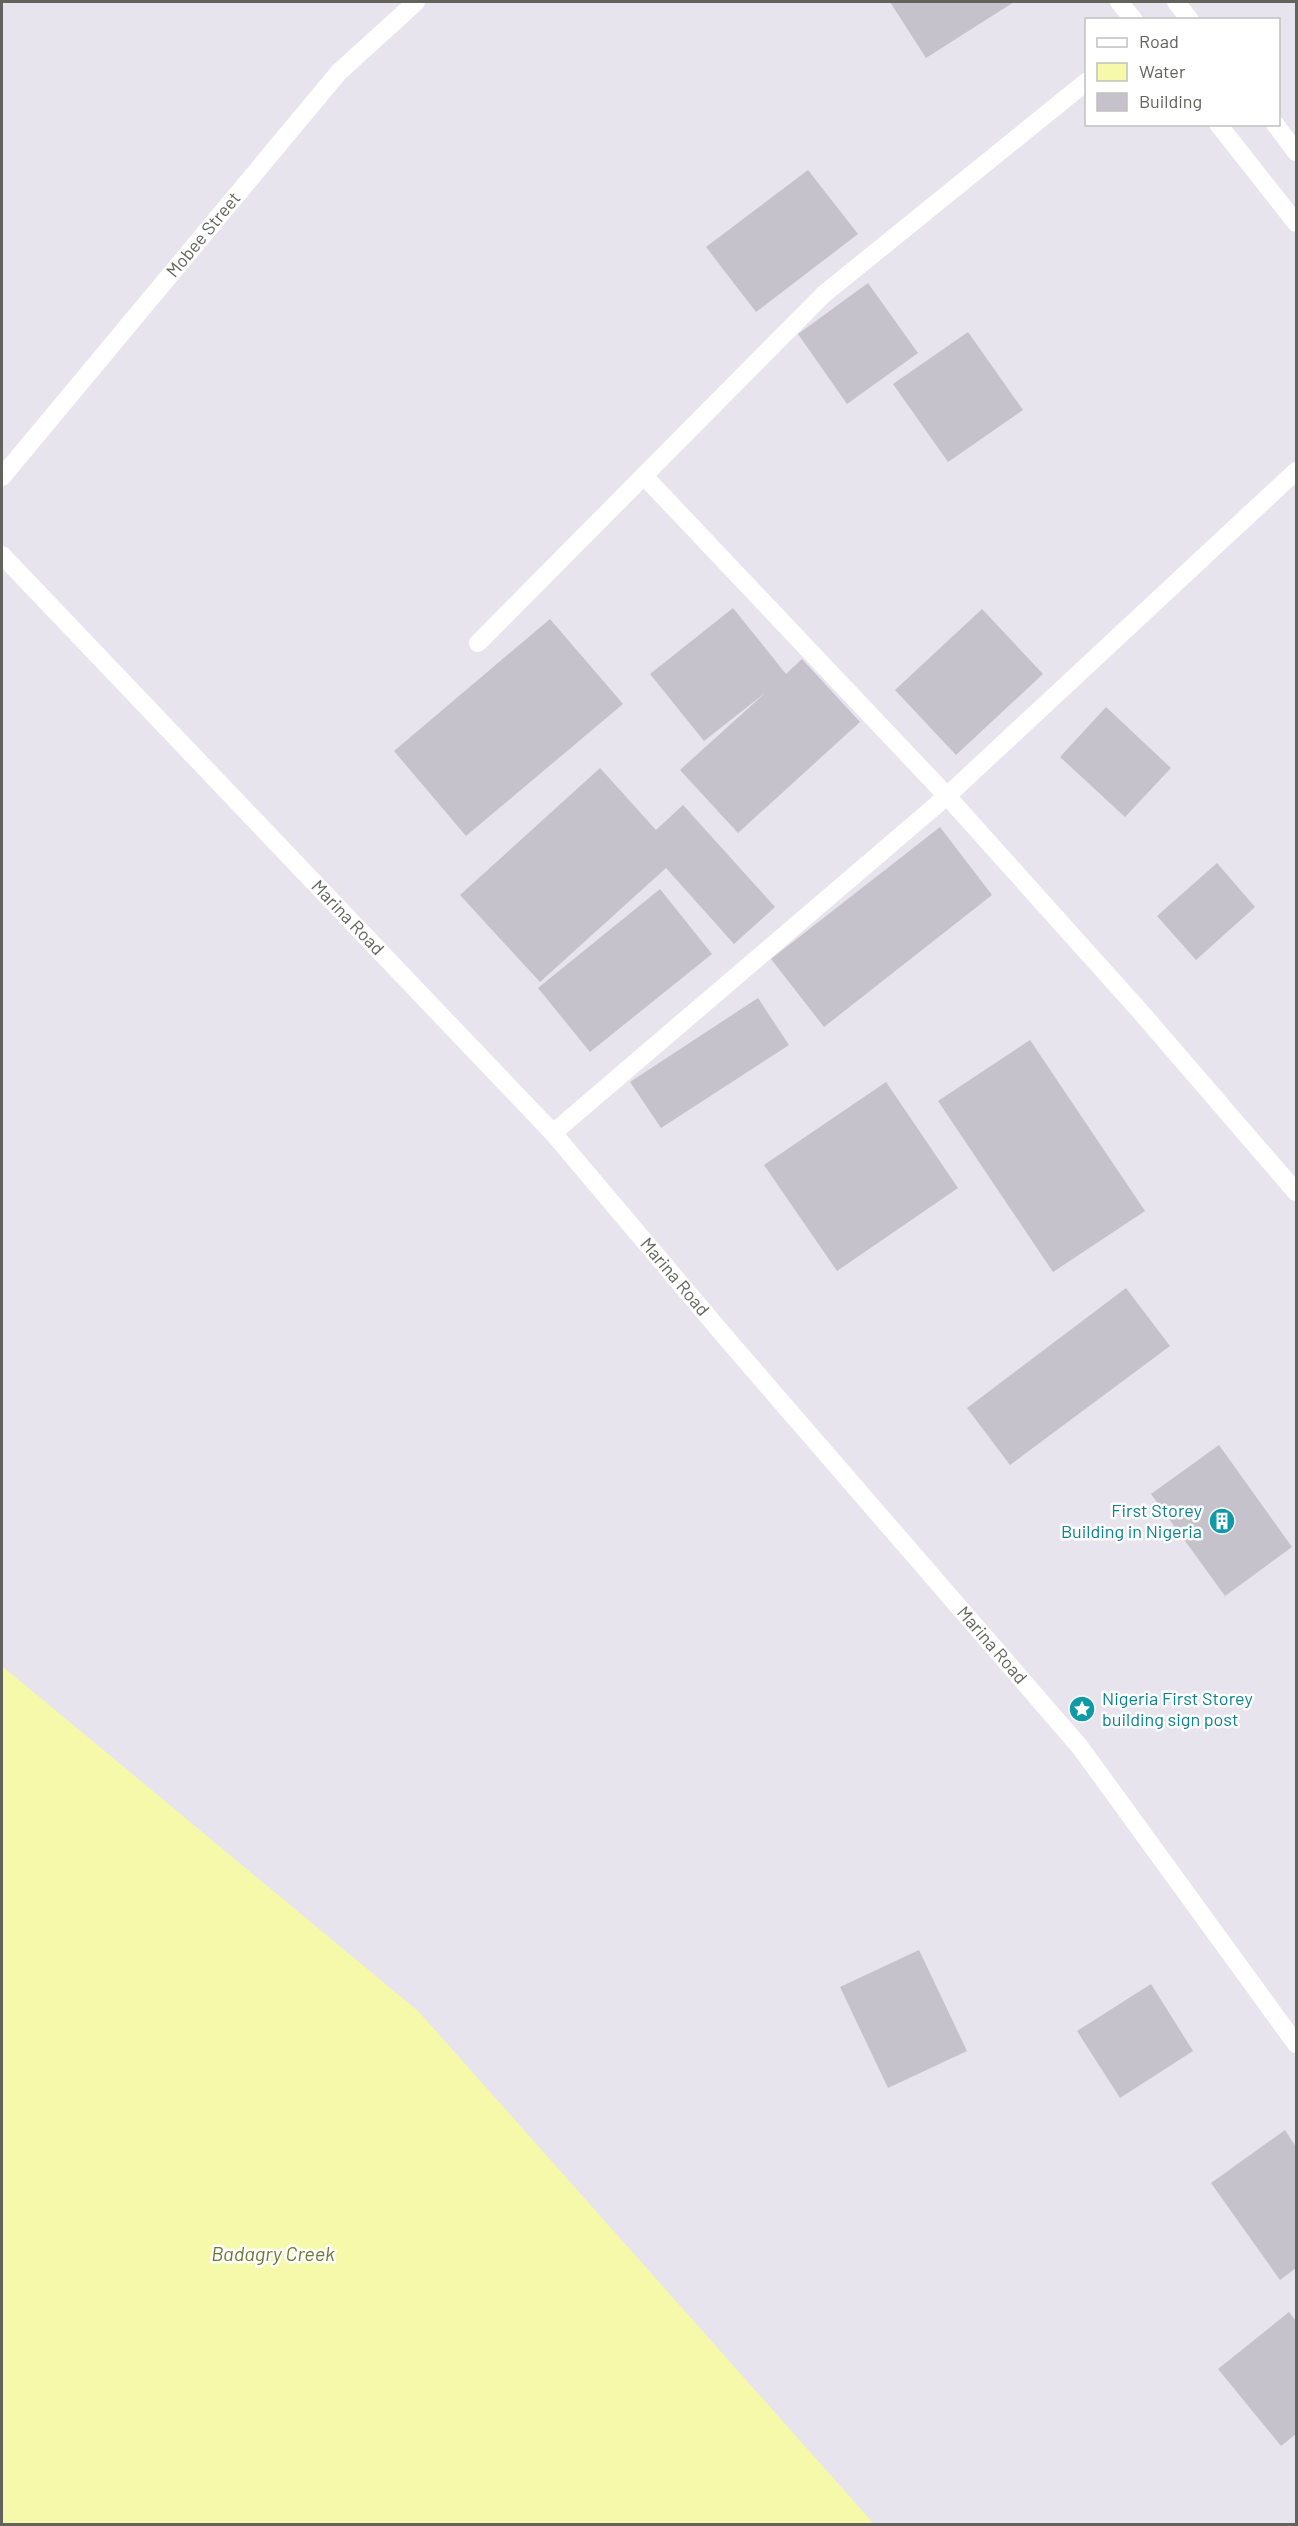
<svg xmlns="http://www.w3.org/2000/svg" width="1298" height="2526" viewBox="0 0 1298 2526" font-family="Barlow,sans-serif">
<style>
.water{fill:#f5f9a9}
.building{fill:#c5c2cb}
.lines{fill:none;stroke-linecap:round;stroke-linejoin:round}
.minor{stroke:#fff;stroke-width:18}
.tertiary{stroke:#fff;stroke-width:18}
.labels{text-anchor:middle;stroke-width:5;stroke-linejoin:round;paint-order:stroke}
.street-label{font-size:18px;fill:#62635c;stroke:#fff}
.culture-label{font-size:18px;fill:#0d838f;stroke:#fff;text-anchor:end}
.water-label{font-size:20px;font-style:italic;fill:#6f7635;stroke:#fff}
</style>
<rect width="100%" height="100%" fill="#e8e4ed"/>
<path class="water" d="M 2,1666 L 418,2011 L 874,2524 L 2,2524 Z"/>
<path class="building" d="M 890,2 L 1014,2 L 926,58 Z
M 808,170 L 858,234 L 756,312 L 706,247 Z
M 868,283 L 918,353 L 847,404 L 798,334 Z
M 968,332 L 1023,410 L 948,462 L 893,384 Z
M 733,608 L 786,674 L 802,659 L 860,722 L 738,833 L 680,770 L 765,693 L 704,741 L 650,674 Z
M 982,609 L 1043,674 L 956,755 L 895,690 Z
M 550,619 L 623,704 L 466,836 L 394,751 Z
M 1106,707 L 1171,768 L 1125,817 L 1060,757 Z
M 600,768 L 656,830 L 683,805 L 775,907 L 734,944 L 666,868 L 540,982 L 460,895 Z
M 940,827 L 992,895 L 824,1027 L 771,959 Z
M 1217,863 L 1255,907 L 1196,960 L 1157,916 Z
M 660,889 L 712,954 L 590,1052 L 538,988 Z
M 758,998 L 789,1045 L 661,1128 L 630,1082 Z
M 1030,1040 L 1145,1211 L 1053,1272 L 938,1101 Z
M 886,1082 L 958,1188 L 837,1271 L 764,1165 Z
M 1126,1288 L 1170,1346 L 1010,1465 L 967,1408 Z
M 1219,1445 L 1292,1547 L 1225,1596 L 1151,1494 Z
M 919,1950 L 967,2051 L 888,2088 L 840,1987 Z
M 1151,1984 L 1193,2051 L 1120,2098 L 1077,2031 Z
M 1285,2130 L 1296,2147 L 1296,2268 L 1280,2280 L 1211,2183 Z
M 1289,2312 L 1296,2321 L 1296,2434 L 1281,2446 L 1218,2369 Z"/>
<g class="lines">
<g class="minor">
<path d="M 644,476 L 947,796 L 1139,1010 L 1296,1192"/>
<path id="s1" d="M 2,477 L 339,72 L 416,2"/>
<path id="s2" d="M 2,555 L 553,1133 L 727,1339 L 1080,1747 L 1296,2044"/>
<path d="M 478,643 L 824,294 L 1086,82"/>
<path d="M 553,1133 L 947,796 L 1296,471"/>
</g>
<path class="tertiary" d="M 1119,2 L 1134,20
M 1176,2 L 1190,20
M 1218,124 L 1296,223
M 1275,124 L 1296,152"/>
</g>
<defs>
<symbol id="building-disc" viewBox="-11 -11 22 22"><circle r="9.5" fill="#0f9aa8" stroke="#fff"/><path d="M-4-6H4V6H1V3H-1V6H-4ZM-2.5-4.3h1.7v1.8h-1.7ZM.8-4.3h1.7v1.8H.8ZM-2.5-1h1.7V.8h-1.7ZM.8-1h1.7V.8H.8Z" fill="#fff"/></symbol>
<symbol id="sight-disc" viewBox="-11 -11 22 22"><circle r="9.5" fill="#0f9aa8" stroke="#fff"/><path d="M0-6L1.8-2.2L6-1.7L2.9 1.2L3.7 5.4L0 3.3L-3.7 5.4L-2.9 1.2L-6-1.7L-1.8-2.2Z" fill="#fff"/></symbol>
</defs>
<g fill-rule="evenodd">
<use href="#building-disc" x="1207" y="1506" width="30" height="30"/>
<use href="#sight-disc" x="1067" y="1694" width="30" height="30"/>
</g>
<g class="labels">
<g class="street-label">
<text dy="6" stroke="none"><textPath href="#s1" startOffset="315">Mobee Street</textPath></text>
<text dy="6" stroke="none"><textPath href="#s2" startOffset="501">Marina Road</textPath></text>
<text dy="6" stroke="none"><textPath href="#s2" startOffset="987">Marina Road</textPath></text>
<text dy="6" stroke="none"><textPath href="#s2" startOffset="1473">Marina Road</textPath></text>
</g>
<g class="culture-label">
<text x="1202" y="1517">First Storey<tspan x="1202" dy="21">Building in Nigeria</tspan></text>
<text x="1102" y="1705" text-anchor="start">Nigeria First Storey<tspan x="1102" dy="21">building sign post</tspan></text>
</g>
<g class="water-label">
<text x="273" y="2261">Badagry Creek</text>
</g>
</g>
<rect width="1298" height="2526" fill="none" stroke="#62635c" stroke-width="6"/>
<rect x="1085" y="18" width="195" height="108" fill="#ffffff" stroke="#c0c1be" stroke-width="1.5"/>
<rect x="1097" y="38" width="30" height="9" fill="#ffffff" stroke="#c0c1be" stroke-width="1.5"/>
<text x="1139" y="48" font-size="18" fill="#62635c">Road</text>
<rect x="1097" y="63" width="30" height="18" fill="#f5f9a9" stroke="#c0c1be" stroke-width="1.5"/>
<text x="1139" y="78" font-size="18" fill="#62635c">Water</text>
<rect x="1097" y="93" width="30" height="18" fill="#c5c2cb" stroke="#c0c1be" stroke-width="1.5"/>
<text x="1139" y="108" font-size="18" fill="#62635c">Building</text>
</svg>
